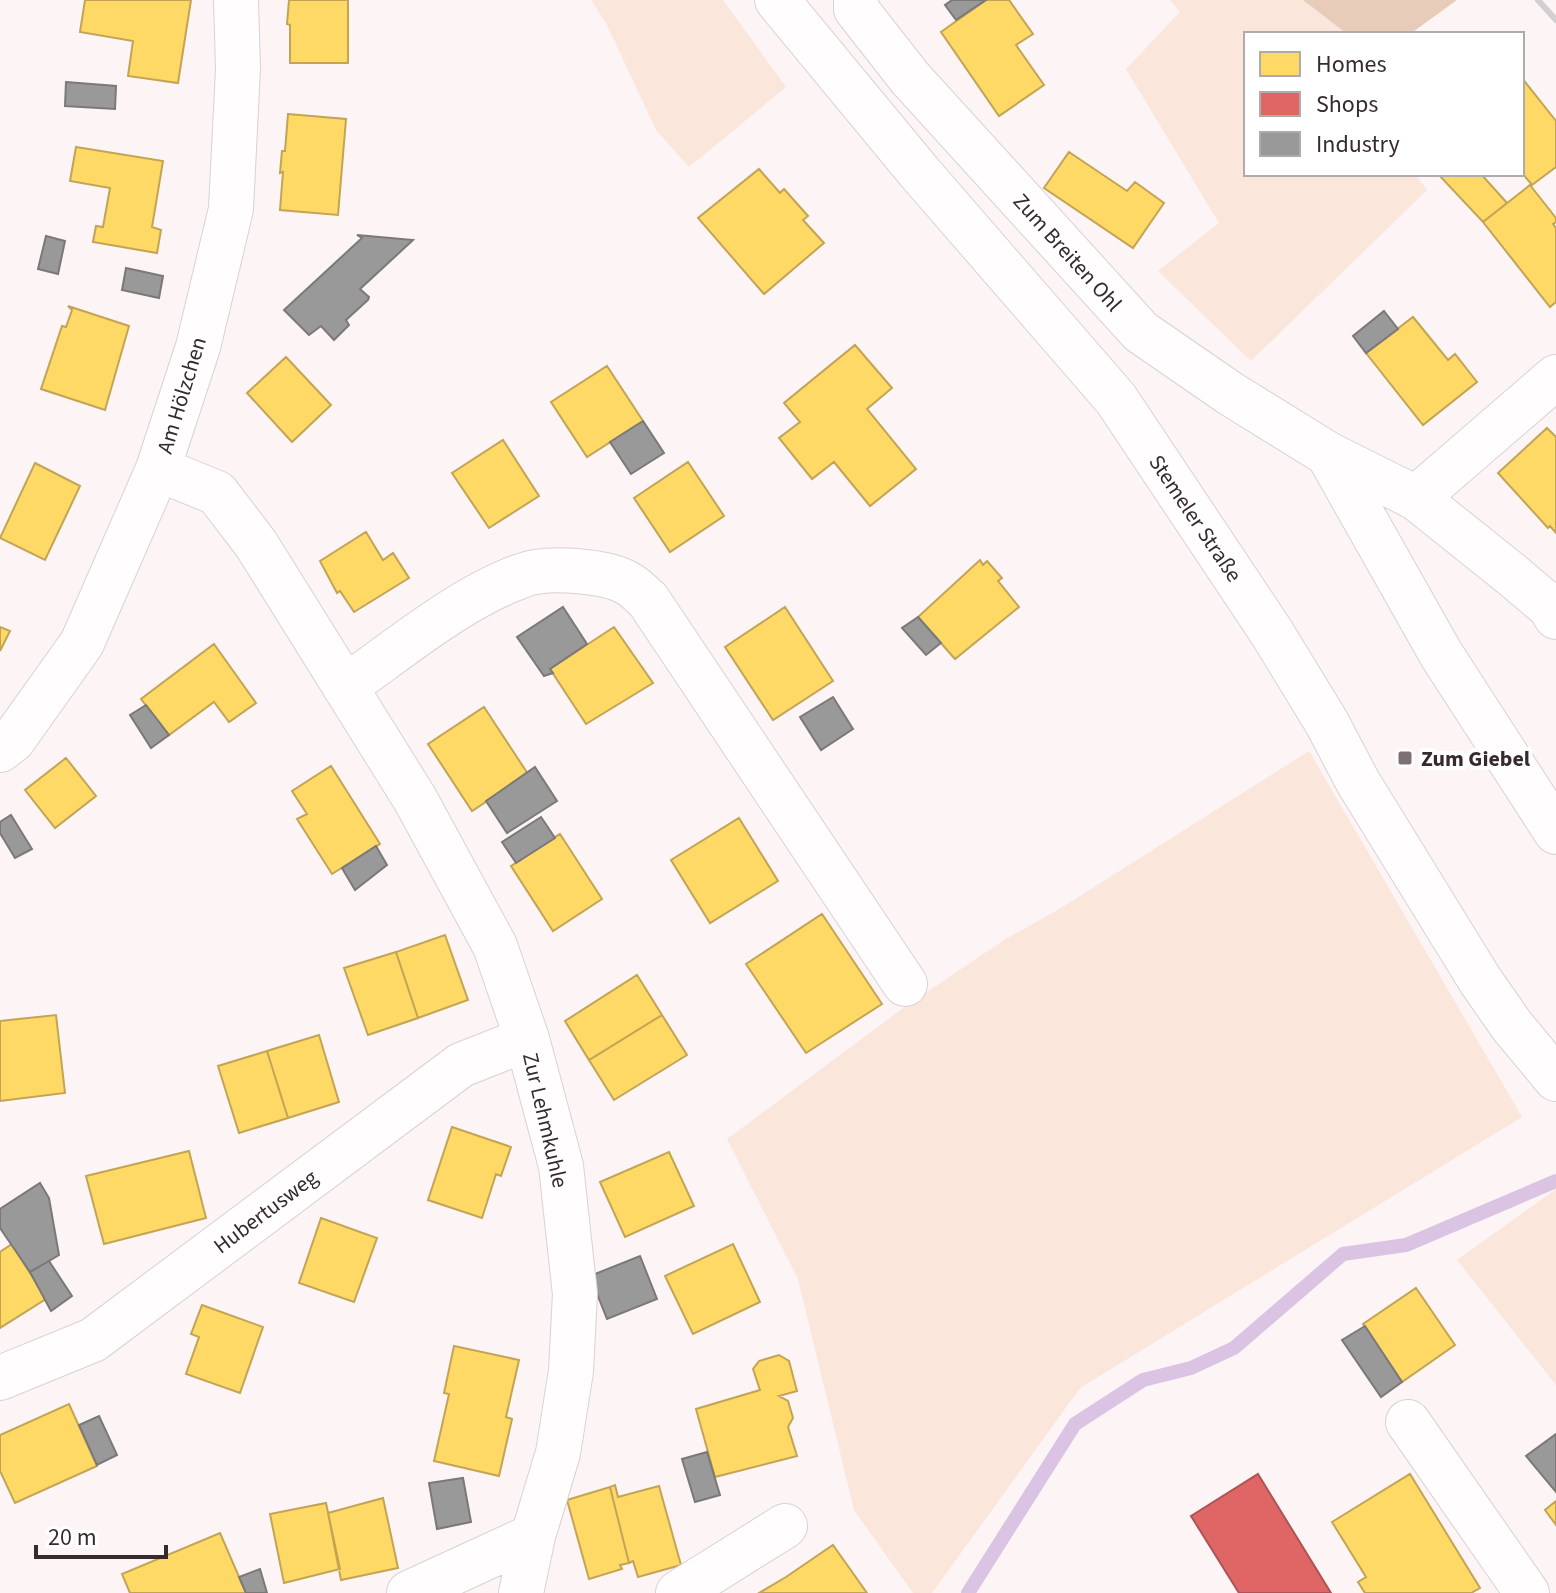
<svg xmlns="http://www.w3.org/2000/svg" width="1556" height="1593" viewBox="0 0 1556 1593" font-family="'Source Sans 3',sans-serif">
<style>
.green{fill:#fae6da}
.forest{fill:#e8ccba}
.homes{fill:#ffd966;stroke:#c3a455;stroke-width:2}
.shops{fill:#e06666;stroke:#ad5455;stroke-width:2}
.industry{fill:#999;stroke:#7b7878;stroke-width:2}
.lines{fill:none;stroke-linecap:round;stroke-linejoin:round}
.stream{stroke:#dbc4e3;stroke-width:14}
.minor-casing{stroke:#dad1d2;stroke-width:46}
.major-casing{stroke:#dad1d2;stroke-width:46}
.minor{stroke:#fffdfe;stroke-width:44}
.major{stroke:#fffdfe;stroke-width:44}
.rail{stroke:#d2cfd0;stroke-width:6}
.poi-dot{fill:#7b7172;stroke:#fff;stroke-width:3}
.labels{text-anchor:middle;stroke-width:8;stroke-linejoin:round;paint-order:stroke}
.street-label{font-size:22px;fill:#362a2c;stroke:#fff}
.poi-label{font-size:22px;font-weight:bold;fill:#362a2c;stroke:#fff;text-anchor:start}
</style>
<rect width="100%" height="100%" fill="#fcf4f5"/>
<path class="green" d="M 591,0 L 723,0 L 786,87 L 689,167 L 656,130 L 607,25 Z
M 1170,0 L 1303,0 L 1347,34 L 1246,34 L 1246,174 L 1415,174 L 1427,190 L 1251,361 L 1158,271 L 1219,223 L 1126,69 L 1180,12 Z
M 1309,751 L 1522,1117 L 1080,1388 L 932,1593 L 913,1593 L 854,1510 L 798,1279 L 727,1139 L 902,1009 L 1004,940 L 1061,908 Z
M 1556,1189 L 1556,1385 L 1457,1260 Z"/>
<path class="forest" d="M 1303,0 L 1457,0 L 1410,34 L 1347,34 Z"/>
<path class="homes" d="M 85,0 L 191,0 L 178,83 L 128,76 L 133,41 L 80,32 Z
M 289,0 L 348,0 L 348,63 L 290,63 L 290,25 L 287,24 Z
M 986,0 L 1009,0 L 1033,34 L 1016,45 L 1044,85 L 999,116 L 941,32 Z
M 1522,78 L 1556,121 L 1556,167 L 1532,185 L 1522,173 Z
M 288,114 L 346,119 L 338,215 L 280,210 L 283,172 L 280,173 L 282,151 L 285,151 Z
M 76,147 L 163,161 L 152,227 L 161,230 L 157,253 L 93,242 L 96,226 L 103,227 L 110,188 L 70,181 Z
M 1069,152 L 1127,191 L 1135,182 L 1164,203 L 1133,248 L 1044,188 Z
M 759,169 L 780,193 L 784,189 L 808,216 L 803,220 L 824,243 L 764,294 L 698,218 Z
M 1438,174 L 1481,174 L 1507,203 L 1483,222 Z
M 1530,185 L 1556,218 L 1556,222 L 1553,224 L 1556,228 L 1556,302 L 1550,307 L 1483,222 Z
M 68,306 L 129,326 L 105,410 L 41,389 L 62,326 L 66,327 L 72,310 Z
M 1413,317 L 1448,360 L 1455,354 L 1477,382 L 1423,425 L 1366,353 Z
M 855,345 L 892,388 L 867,409 L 916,469 L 870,506 L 834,462 L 812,479 L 779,438 L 800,422 L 784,403 Z
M 286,357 L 331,405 L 292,442 L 247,393 Z
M 607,366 L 643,421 L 587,457 L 551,402 Z
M 1547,428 L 1556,437 L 1556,533 L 1550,526 L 1548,528 L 1498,473 Z
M 503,440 L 539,496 L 489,528 L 452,473 Z
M 688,462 L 724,516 L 670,552 L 634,498 Z
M 35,463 L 80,486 L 45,560 L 0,538 Z
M 366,532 L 383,560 L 393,553 L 409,578 L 354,612 L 340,591 L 337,593 L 320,561 Z
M 980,560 L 983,565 L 987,561 L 1002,578 L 998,581 L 1019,607 L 955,659 L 918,617 Z
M 785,607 L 833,681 L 773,720 L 725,647 Z
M 0,627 L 10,631 L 0,651 Z
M 614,627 L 653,683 L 586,724 L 550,669 Z
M 214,644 L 256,703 L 229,722 L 214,702 L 169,735 L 141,699 Z
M 484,707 L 528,774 L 472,811 L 428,744 Z
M 66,758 L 96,796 L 55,828 L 25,790 Z
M 331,766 L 380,844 L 332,874 L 297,819 L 307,814 L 292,791 Z
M 739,818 L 778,881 L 710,923 L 671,860 Z
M 560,834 L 602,899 L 553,931 L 511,866 Z
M 822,914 L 882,1004 L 806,1053 L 746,964 Z
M 445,935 L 468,1000 L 418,1018 L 396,952 Z
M 396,952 L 418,1018 L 368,1035 L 344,968 Z
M 637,975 L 662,1015 L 589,1060 L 565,1021 Z
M 56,1015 L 65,1093 L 0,1101 L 0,1021 Z
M 662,1015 L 687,1055 L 614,1100 L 589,1060 Z
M 319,1035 L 339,1102 L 288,1118 L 267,1051 Z
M 267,1051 L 288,1118 L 239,1133 L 218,1066 Z
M 452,1127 L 511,1147 L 501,1176 L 496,1174 L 482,1218 L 428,1200 Z
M 189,1151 L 206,1218 L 104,1244 L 86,1176 Z
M 669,1152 L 694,1206 L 625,1237 L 600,1182 Z
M 321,1218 L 377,1238 L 354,1302 L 299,1283 Z
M 12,1244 L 46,1299 L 0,1328 L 0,1252 Z
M 733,1244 L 760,1302 L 693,1334 L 665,1276 Z
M 1416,1288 L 1455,1345 L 1402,1382 L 1363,1324 Z
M 202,1305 L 263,1327 L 240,1393 L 186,1374 L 199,1337 L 191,1334 Z
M 454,1346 L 519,1360 L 506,1417 L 512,1419 L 499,1476 L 434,1461 L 449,1394 L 444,1393 Z
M 779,1355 L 789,1361 L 797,1391 L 779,1396 L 788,1401 L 793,1418 L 788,1427 L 797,1456 L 715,1477 L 696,1409 L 760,1390 L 753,1369 L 759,1361 Z
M 69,1404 L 97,1466 L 15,1503 L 0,1471 L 0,1435 Z
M 1410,1474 L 1480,1588 L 1471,1593 L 1365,1593 L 1358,1582 L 1366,1577 L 1332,1522 Z
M 615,1485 L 618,1497 L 659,1486 L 681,1565 L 638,1577 L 633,1561 L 629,1563 L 610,1487 Z
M 610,1487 L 629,1563 L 620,1565 L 622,1569 L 589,1579 L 567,1500 Z
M 383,1498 L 398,1568 L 341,1580 L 328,1513 Z
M 1556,1501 L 1556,1525 L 1545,1510 Z
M 326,1503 L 340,1569 L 284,1583 L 270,1514 Z
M 220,1533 L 246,1593 L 130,1593 L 122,1574 Z
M 833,1545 L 867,1593 L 759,1593 L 786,1577 Z"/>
<path class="shops" d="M 1258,1474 L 1331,1593 L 1239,1593 L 1191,1516 Z"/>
<path class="industry" d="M 952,0 L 986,0 L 956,20 L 945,5 Z
M 66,82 L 116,86 L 115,109 L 65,106 Z
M 357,235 L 413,240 L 360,289 L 369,297 L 368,300 L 346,320 L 349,325 L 334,340 L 321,326 L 309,335 L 284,310 L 362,238 Z
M 46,236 L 65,241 L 58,274 L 38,269 Z
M 126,268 L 163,276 L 159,298 L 122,290 Z
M 1384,311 L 1398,329 L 1366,353 L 1353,336 Z
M 643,421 L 664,453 L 631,474 L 610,442 Z
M 563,607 L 587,644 L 550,669 L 553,673 L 544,676 L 517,637 Z
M 918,617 L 941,643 L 926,655 L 902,628 Z
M 833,697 L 853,729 L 821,750 L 800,717 Z
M 146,705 L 169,735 L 151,748 L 130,715 Z
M 535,767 L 557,801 L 507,833 L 486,801 Z
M 11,815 L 32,849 L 15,858 L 0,833 L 0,822 Z
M 541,817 L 555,838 L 516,863 L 502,842 Z
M 376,846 L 387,865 L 355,890 L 342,868 Z
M 40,1183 L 49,1198 L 59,1255 L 30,1272 L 0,1228 L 0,1209 Z
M 640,1256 L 657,1299 L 607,1319 L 590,1276 Z
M 49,1261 L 72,1296 L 51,1311 L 30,1272 Z
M 1365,1326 L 1402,1382 L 1381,1397 L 1342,1340 Z
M 99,1416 L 117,1455 L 97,1465 L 79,1425 Z
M 1556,1434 L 1556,1492 L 1526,1456 Z
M 707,1452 L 720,1495 L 695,1502 L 682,1459 Z
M 463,1478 L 471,1522 L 437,1529 L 429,1483 Z
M 260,1569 L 267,1593 L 246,1593 L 239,1577 Z"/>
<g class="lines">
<path class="stream" d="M 968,1593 L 1075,1424 L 1143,1380 L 1191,1368 L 1234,1348 L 1343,1254 L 1406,1245 L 1556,1181"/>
<defs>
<path id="minor" d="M 856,0 L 856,9 L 910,78 L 1141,332 L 1231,394 L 1328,454 L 1416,498 L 1511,574 L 1550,607 L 1556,617
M 1328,454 L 1441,654 L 1556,832
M 158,469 L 217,493 L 256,544 L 415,799 L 495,946 L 527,1039 L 561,1166 L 575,1294 L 571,1371 L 558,1453 L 533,1536 L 521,1593
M 1416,498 L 1556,377
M 345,687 C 398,650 460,598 521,576 C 546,566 606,570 629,584 C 636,588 642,595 648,600 L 905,984
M 0,750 L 13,740 L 82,643 L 158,469 L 198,347 L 231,209 L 238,69 L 236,0
M 0,1378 L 93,1340 L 461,1065 L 527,1039
M 1408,1422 L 1527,1593
M 409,1593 L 533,1536
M 678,1593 L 785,1526"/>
<path id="major" d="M 777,0 L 920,173 L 1116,399 L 1272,633 L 1327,723 L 1358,782 L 1480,980 L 1512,1026 L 1556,1079"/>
</defs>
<use href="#minor" class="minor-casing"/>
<use href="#major" class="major-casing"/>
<use href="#minor" class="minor"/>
<use href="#major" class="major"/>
<path class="rail" d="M 1538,0 L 1556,20"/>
</g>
<rect class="poi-dot" x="1397" y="750" width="16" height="16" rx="4"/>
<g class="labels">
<g class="street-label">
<text transform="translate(1068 252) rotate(48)" y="8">Zum Breiten Ohl</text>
<text transform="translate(181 395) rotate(-73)" y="8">Am Hölzchen</text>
<text transform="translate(1196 518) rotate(56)" y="8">Stemeler Straße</text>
<text transform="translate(546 1120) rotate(77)" y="8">Zur Lehmkuhle</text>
<text transform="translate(265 1211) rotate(-37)" y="8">Hubertusweg</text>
</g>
<g class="poi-label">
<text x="1421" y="766">Zum Giebel</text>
</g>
</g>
<rect x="1244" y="32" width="280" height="144" fill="#ffffff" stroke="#afaaab" stroke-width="2"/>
<rect x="1260" y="52" width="40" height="24" fill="#ffd966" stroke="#afaaab" stroke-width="2"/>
<text x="1316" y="72" font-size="24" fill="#362a2c">Homes</text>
<rect x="1260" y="92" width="40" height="24" fill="#e06666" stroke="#afaaab" stroke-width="2"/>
<text x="1316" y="112" font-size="24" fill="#362a2c">Shops</text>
<rect x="1260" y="132" width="40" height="24" fill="#999999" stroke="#afaaab" stroke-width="2"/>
<text x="1316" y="152" font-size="24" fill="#362a2c">Industry</text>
<path d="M36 1545v12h130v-12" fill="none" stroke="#362a2c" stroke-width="4"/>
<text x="48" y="1545" font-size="24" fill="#362a2c" stroke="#ffffff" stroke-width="6" paint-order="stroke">20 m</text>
</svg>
